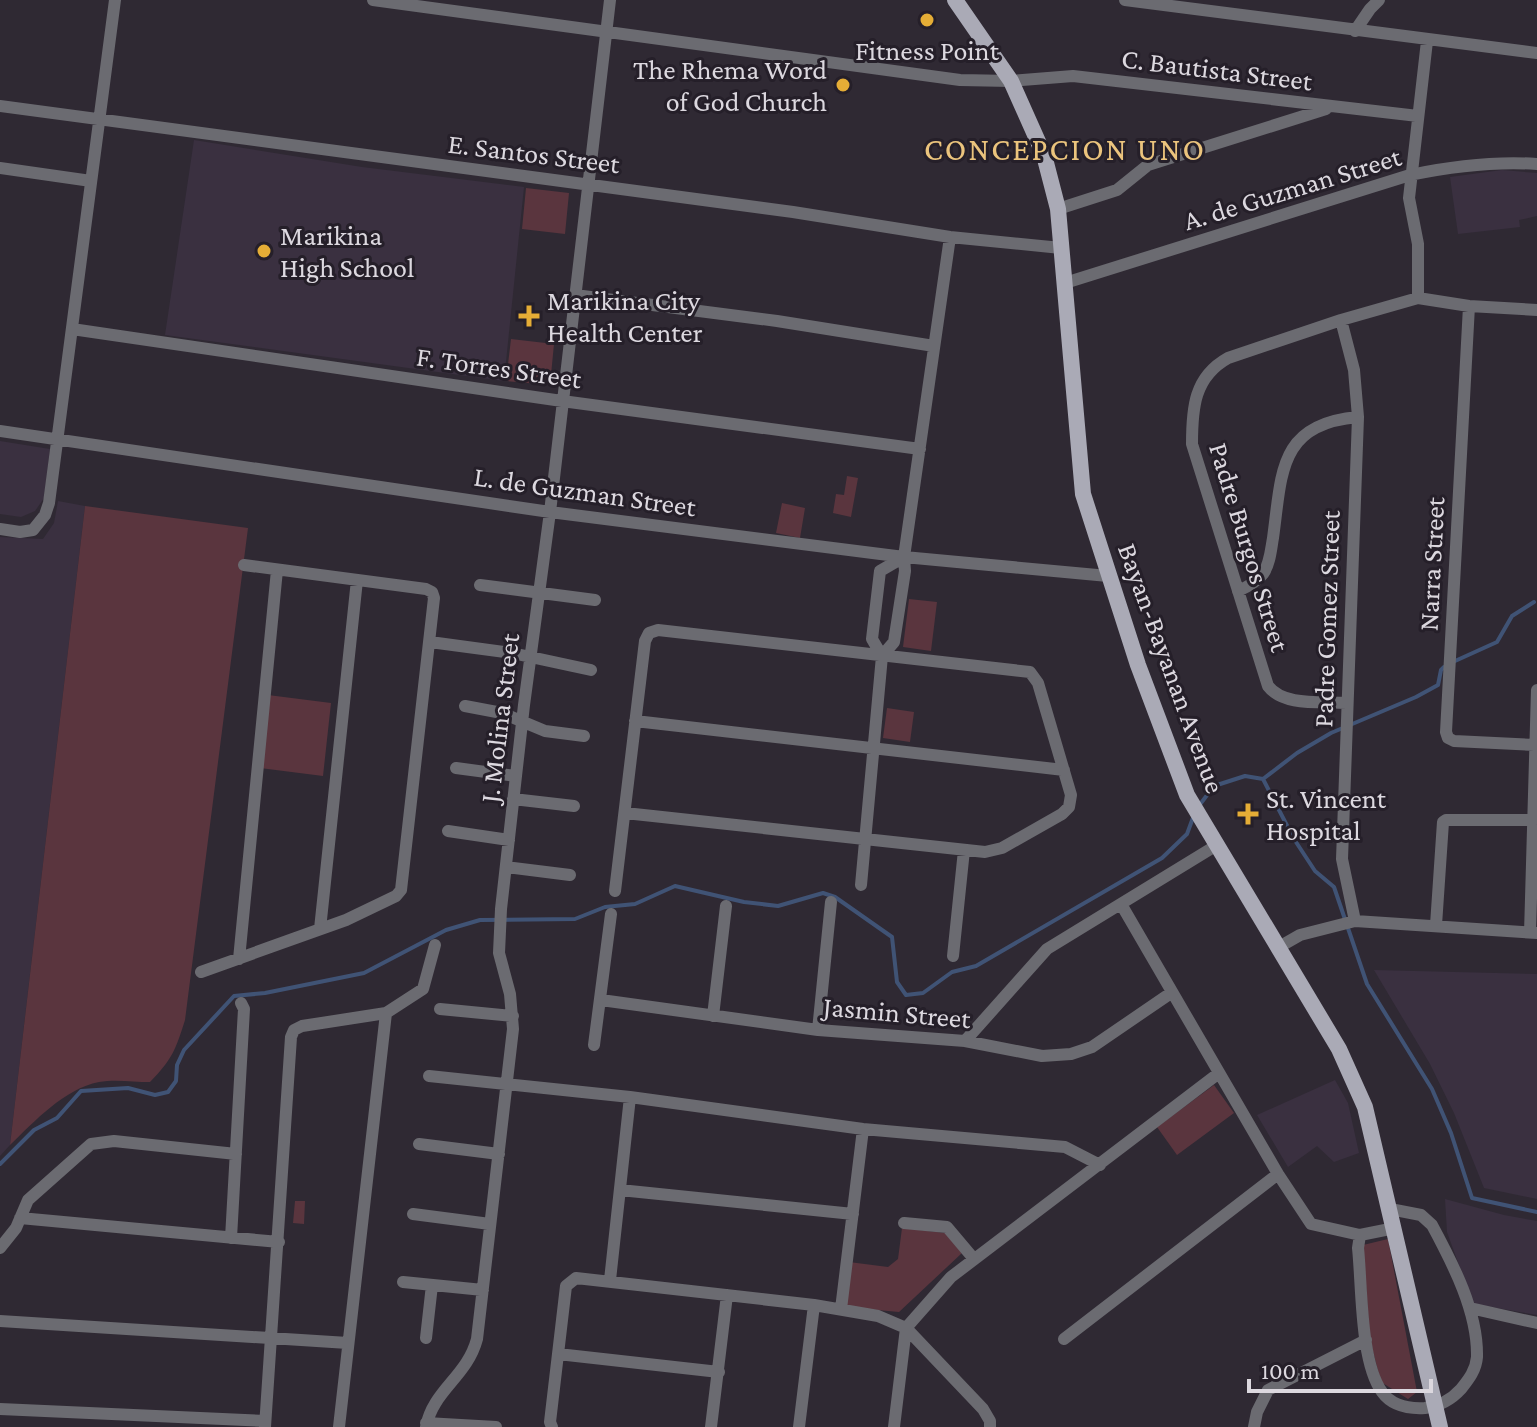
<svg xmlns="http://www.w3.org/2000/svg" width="1537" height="1427" viewBox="0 0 1537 1427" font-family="'Crimson Pro',serif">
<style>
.built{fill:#3a3040}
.green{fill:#5a353e}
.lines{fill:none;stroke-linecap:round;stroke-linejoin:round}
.stream{stroke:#405375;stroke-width:4}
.minor{stroke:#6b6b71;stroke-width:12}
.major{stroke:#aaaab6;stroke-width:16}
.poi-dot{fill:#e5ad36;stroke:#251f29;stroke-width:3}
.labels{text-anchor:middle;stroke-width:6;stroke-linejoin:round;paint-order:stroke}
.poi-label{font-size:28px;fill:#dcd8df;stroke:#251f29;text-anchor:start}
.street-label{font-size:28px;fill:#dcd8df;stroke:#251f29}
.quarter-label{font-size:32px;letter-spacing:2px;fill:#ebc47d;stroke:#251f29}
</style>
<rect width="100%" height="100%" fill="#2f2933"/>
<path class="built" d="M 194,140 L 362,167 L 524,187 L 504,381 L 165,335 Z
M 1502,170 L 1537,173 L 1537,216 L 1519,220 L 1520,227 L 1458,234 L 1450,177 Z
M 0,441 L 50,449 L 44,498 L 35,511 L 21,517 L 0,514 Z
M 58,501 L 85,506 L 10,1145 L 0,1156 L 0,537 L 43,539 L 54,523 Z
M 1374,970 L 1537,974 L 1537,1199 L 1484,1188 L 1454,1113 L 1430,1064 Z
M 1335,1080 L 1348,1103 L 1359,1153 L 1334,1162 L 1317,1146 L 1288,1167 L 1257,1115 Z
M 1445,1199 L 1504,1215 L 1537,1221 L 1537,1315 L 1473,1304 L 1447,1232 Z"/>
<path class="green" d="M 526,188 L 569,193 L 565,234 L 522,229 Z
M 511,339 L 554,344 L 550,385 L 506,381 Z
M 847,476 L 858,478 L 851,517 L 833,513 L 836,494 L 844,495 Z
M 782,503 L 805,508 L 800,538 L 776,533 Z
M 85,506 L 248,528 L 185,1020 C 176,1049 172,1060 150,1082 C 134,1082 115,1079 99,1082 C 64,1089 35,1121 10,1145 Z
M 909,599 L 937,602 L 931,651 L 903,647 Z
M 268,695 L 331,703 L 323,776 L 260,768 Z
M 887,708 L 914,712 L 910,742 L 883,738 Z
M 1214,1085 L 1234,1113 L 1177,1155 L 1157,1127 Z
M 295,1201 L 305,1201 L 304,1224 L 293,1223 Z
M 902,1228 L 945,1233 L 962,1253 L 899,1312 L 844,1307 L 849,1262 L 888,1267 L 898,1259 Z
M 1388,1239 L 1417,1392 L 1408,1399 L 1381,1382 L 1370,1340 L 1363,1245 Z"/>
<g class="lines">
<path class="stream" d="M 1455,661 L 1497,642 L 1512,616 L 1534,602
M 1263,779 L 1297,753 L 1331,733 L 1416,697 L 1438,685 L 1441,670 L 1444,667
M 1198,807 L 1214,786 L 1245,776 L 1263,779 L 1294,839 L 1315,871 L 1334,887 L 1367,984 L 1432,1089 L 1451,1133 L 1472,1198 L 1537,1212
M 0,1164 L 34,1130 L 57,1118 L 81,1091 L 128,1088 L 155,1095 L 168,1092 L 176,1081 L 177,1065 L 184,1050 L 234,996 L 265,993 L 364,973 L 446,930 L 480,920 L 575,919 L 605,907 L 635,904 L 675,886 L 744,902 L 778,906 L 823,893 L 835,897 L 892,937 L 897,982 L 906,995 L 923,993 L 952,972 L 976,966 L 1162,858 L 1187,834 L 1194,815"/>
<path class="minor" d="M 373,0 L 960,80 L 1011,81 L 1073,76 L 1418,116
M 1125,0 L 1537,53
M 1355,31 L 1370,9 L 1379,0
M 0,106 L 793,212 L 950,237 L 1061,248
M 0,168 L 91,181
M 1058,209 L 1117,190 L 1148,165 L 1326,109
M 1065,283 L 1410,175 C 1453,166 1493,161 1537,164
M 575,295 L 777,321 L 934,346
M 1418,298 L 1418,244 L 1409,198 L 1427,41
M 1469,306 L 1446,732 L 1448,738 L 1454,741 L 1534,745
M 1341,320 L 1354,370 L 1358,417 L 1342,859 L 1355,921
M 72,329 L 562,401 L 920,449
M 0,431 L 550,512 L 904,557 L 1108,576
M 0,529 L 20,532 L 33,530 L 45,515 L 49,503 L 115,0
M 480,585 L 595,600
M 1238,591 C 1247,587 1257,582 1263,574 C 1270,564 1271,549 1273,538 C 1282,473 1278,424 1358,417
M 430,642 L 512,653 L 591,670
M 882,656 L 894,642 L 905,571 L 904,557 L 950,237
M 1347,703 C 1322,701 1284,707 1268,686 L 1192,444 C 1192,408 1194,377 1228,358 L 1341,320 L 1418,298 L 1469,306 L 1537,310
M 465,706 L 502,713 L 545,731 L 584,736
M 635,721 L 1064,770
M 456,768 L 516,776
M 513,799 L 574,806
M 448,831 L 509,840
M 506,867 L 570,875
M 861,885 L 882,656 L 872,639 L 880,571 L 904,557
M 615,891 L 645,641 L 649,633 L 658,630 L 1030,672 L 1038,683 L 1071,795 L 1069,807 L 1062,814 L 1002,848 L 985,852 L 625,813
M 1121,904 L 1278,1174 L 1311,1224 L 1360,1235 L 1395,1228
M 1436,925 L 1443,822 L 1446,820 L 1533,820
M 320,929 L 357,580
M 1530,933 L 1537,690
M 1279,947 L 1300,935 L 1355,921 L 1537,933
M 953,956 L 964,850
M 239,959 L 277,570
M 201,972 L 346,920 L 396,896 L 401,890 L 434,598 L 432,592 L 426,589 L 244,565
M 601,1000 L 818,1030 L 965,1041 L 1042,1056 L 1071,1054 L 1092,1047 L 1171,993
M 440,1009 L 513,1016
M 386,1013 L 423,989 L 435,945
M 713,1016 L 726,906
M 818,1030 L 831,902
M 965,1041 L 1047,949 L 1217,845
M 594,1045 L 611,914
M 429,1076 L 630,1097 L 863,1129 L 1065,1147 L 1100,1165
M 419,1144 L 499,1154
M 620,1190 L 853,1214
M 413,1214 L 490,1224
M 20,1218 L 279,1242
M 904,1223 L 947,1227 L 974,1259
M 1360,1235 L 1358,1248 C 1362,1285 1360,1362 1382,1392 C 1392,1406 1408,1409 1425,1408 C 1440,1406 1451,1400 1461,1389 C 1469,1379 1476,1370 1477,1357 C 1478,1312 1453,1264 1432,1225 L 1421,1215 L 1390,1209
M 231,1238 L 244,1009 L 241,1003
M 0,1248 L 16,1228 L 28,1200 L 91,1144 L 114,1141 L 236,1154
M 610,1280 L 630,1097
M 403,1282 L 483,1290
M 1470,1308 L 1537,1323
M 841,1309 L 863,1129
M 0,1321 L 348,1343
M 426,1338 L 432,1285
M 1064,1339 L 1278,1174
M 558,1354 L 719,1372
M 0,1409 L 265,1421
M 426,1423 L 496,1427
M 265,1427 L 291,1037 L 294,1030 L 302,1026 L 386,1013
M 339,1427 L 386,1013
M 426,1427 C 433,1390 467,1377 477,1339 L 513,1029 L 510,994 L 499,953 L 501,909 L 524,705 L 550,512 L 610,0
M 552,1427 L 550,1422 L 566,1286 L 576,1278 L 814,1305 L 878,1316 L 906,1328 L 983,1409 L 990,1421 L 990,1427
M 711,1427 L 727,1295
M 799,1427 L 814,1305
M 894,1427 L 906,1328 L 951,1277 L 1219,1073
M 1254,1427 L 1257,1412 L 1268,1390 L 1366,1340"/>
<path class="major" d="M 955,0 L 1011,81 L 1044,155 L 1058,209 L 1083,494 L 1138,665 L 1187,795 L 1339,1049 L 1365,1107 L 1440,1427"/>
</g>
<g class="poi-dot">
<circle cx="927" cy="20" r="8"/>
<circle cx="843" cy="85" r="8"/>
<circle cx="264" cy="251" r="8"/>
<path d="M525 304h8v8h8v8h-8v8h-8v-8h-8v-8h8z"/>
<path d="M1244 802h8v8h8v8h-8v8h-8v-8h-8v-8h8z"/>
</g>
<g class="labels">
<g class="poi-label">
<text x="927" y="60" text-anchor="middle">Fitness Point</text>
<text x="827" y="79" text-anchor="end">The Rhema Word<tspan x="827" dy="32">of God Church</tspan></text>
<text x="280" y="245">Marikina<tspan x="280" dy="32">High School</tspan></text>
<text x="547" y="310">Marikina City<tspan x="547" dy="32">Health Center</tspan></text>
<text x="1266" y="808">St. Vincent<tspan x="1266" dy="32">Hospital</tspan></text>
</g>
<g class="street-label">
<text transform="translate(1217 69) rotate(7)" y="10">C. Bautista Street</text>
<text transform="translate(534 153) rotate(7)" y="10">E. Santos Street</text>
<text transform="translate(1292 188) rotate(-17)" y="10">A. de Guzman Street</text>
<text transform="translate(499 367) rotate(8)" y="10">F. Torres Street</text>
<text transform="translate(585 491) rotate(8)" y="10">L. de Guzman Street</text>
<text transform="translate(1250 547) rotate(73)" y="10">Padre Burgos Street</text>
<text transform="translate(1431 564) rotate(-87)" y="10">Narra Street</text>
<text transform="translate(1326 619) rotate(-88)" y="10">Padre Gomez Street</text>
<text transform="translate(1172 668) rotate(70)" y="10">Bayan-Bayanan Avenue</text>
<text transform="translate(499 718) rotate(-83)" y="10">J. Molina Street</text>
<text transform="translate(897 1012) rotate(5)" y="10">Jasmin Street</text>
</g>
<g class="quarter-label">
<text x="1065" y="160">CONCEPCION UNO</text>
</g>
</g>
<path d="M1249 1379v12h182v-12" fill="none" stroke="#dcd8df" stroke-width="4"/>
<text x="1261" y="1379" font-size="24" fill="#dcd8df" stroke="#251f29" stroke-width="6" paint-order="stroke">100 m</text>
</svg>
